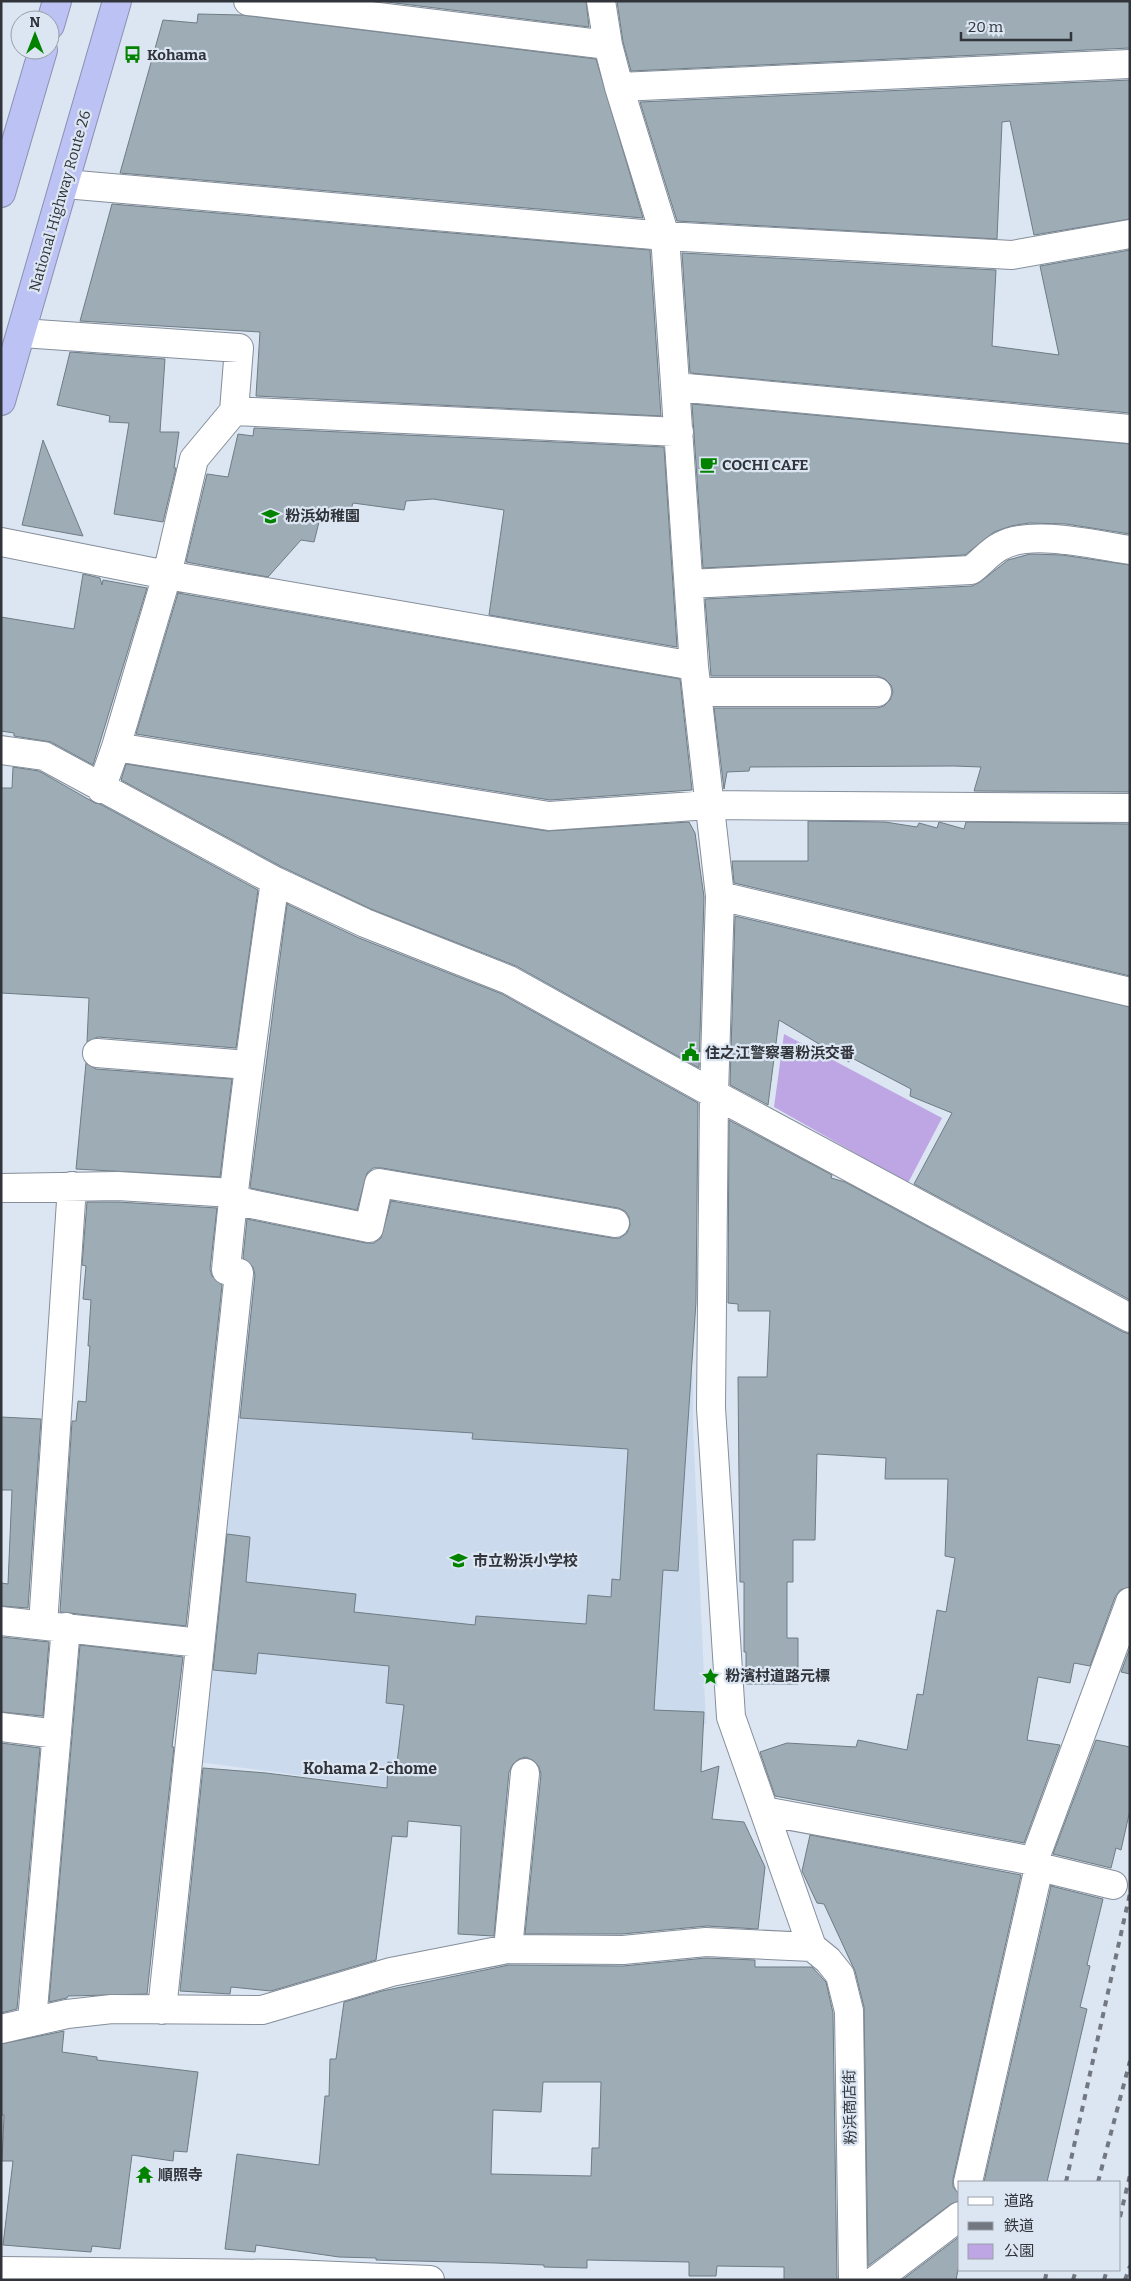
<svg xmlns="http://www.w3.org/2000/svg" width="1131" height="2281" viewBox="0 0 1131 2281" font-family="Bitter,'Noto Sans JP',serif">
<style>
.built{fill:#ccdaee}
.green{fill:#bea6e4}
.building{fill:#9dacb5;stroke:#6e7c84;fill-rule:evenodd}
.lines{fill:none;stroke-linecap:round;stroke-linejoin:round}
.minor-casing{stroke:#858e9a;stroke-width:30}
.highway-casing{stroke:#8b90b2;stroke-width:30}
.minor{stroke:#fff;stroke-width:28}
.highway{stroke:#bcc2f3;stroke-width:28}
.rail{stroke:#727780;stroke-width:4;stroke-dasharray:6 6;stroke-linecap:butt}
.labels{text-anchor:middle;stroke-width:4.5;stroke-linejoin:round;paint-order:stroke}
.poi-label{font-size:15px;font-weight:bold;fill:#31343a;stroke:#dce6f3;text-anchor:start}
.street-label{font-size:15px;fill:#31343a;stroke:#dce6f3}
.neighbourhood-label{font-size:16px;font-weight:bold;fill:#31343a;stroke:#dce6f3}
</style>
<rect width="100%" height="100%" fill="#dce6f3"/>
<path class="built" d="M 249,1263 L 487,1358 L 693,1375 L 693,1425 L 706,1724 L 464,1704 L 419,1791 L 198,1762 L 246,1322 Z"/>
<path class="green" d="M 784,1034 L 942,1118 L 908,1183 L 774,1107 Z"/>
<path class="building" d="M 379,1 L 586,1 L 589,27 Z
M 617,1 L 1130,1 L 1130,48 L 631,71 L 623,42 Z
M 198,14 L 242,15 L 596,59 L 643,218 L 120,173 L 163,20 L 197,23 Z
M 1130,80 L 1130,219 L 1034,235 L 1010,121 L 1002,122 L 997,239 L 677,221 L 640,102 Z
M 112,204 L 650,250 L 661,416 L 256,396 L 260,332 L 80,321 Z
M 1130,250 L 1130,413 L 690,373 L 682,253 L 996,270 L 992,346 L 1059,355 L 1040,266 Z
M 70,352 L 165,359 L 160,432 L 179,432 L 174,468 L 176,468 L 163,522 L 114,514 L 129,423 L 109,422 L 110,416 L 57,405 Z
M 692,404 L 1130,444 L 1130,534 L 1066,524 L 1029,523 L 1011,526 L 994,532 L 965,555 L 703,568 Z
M 254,428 L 664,447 L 677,647 L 489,615 L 504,510 L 433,499 L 406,501 L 404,510 L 353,503 L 350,513 L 322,510 L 314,542 L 301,540 L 268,577 L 186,562 L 207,474 L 228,477 L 238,434 L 253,436 Z
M 43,440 L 83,536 L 22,525 Z
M 1030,554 L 1062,555 L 1130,565 L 1130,792 L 974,791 L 981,767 L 954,766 L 750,767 L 749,771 L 727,772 L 724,789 L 714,708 L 877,708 L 884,706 L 890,700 L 893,692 L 891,685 L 885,679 L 877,676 L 711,676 L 705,599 L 972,586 L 980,582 L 1008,560 Z
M 83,574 L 100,578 L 102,585 L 103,580 L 147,588 L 93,765 L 51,742 L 14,736 L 14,733 L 1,731 L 1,617 L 74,629 Z
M 178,593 L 680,679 L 692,790 L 550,800 L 136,734 Z
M 126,764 L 547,831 L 689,822 L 695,833 L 704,897 L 699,1068 L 516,966 L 371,909 L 282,867 L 121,780 Z
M 13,767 L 39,771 L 95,803 L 100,804 L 258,890 L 236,1048 L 98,1037 L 87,1042 L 89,998 L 1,993 L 1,788 L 12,788 Z
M 808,821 L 885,822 L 917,827 L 919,823 L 937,828 L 939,822 L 964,829 L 966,822 L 1130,824 L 1130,976 L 734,883 L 732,861 L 808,861 Z
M 287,904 L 359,938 L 502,994 L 698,1103 L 696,1302 L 678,1571 L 663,1570 L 654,1710 L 704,1712 L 701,1772 L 719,1766 L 712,1819 L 744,1822 L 765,1867 L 758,1929 L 707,1926 L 622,1934 L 525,1934 L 541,1774 L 539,1767 L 534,1761 L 526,1757 L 519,1759 L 513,1764 L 509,1772 L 494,1936 L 458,1934 L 461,1826 L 408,1821 L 407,1837 L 392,1836 L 376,1960 L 271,1991 L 231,1987 L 230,1994 L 180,1991 L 203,1768 L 266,1773 L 387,1788 L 388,1762 L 397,1763 L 404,1705 L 386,1703 L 389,1666 L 258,1653 L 256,1674 L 213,1670 L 227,1534 L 250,1537 L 246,1582 L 356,1594 L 354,1612 L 475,1625 L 476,1616 L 586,1624 L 588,1595 L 611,1597 L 612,1579 L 620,1580 L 628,1449 L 472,1439 L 473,1433 L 240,1418 L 255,1275 L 253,1267 L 243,1258 L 247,1219 L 366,1243 L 374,1243 L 381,1238 L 391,1201 L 612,1238 L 620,1238 L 627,1233 L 630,1225 L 629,1217 L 625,1211 L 618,1208 L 382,1168 L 373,1168 L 367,1173 L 357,1210 L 250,1188 Z
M 735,916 L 1130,1007 L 1130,1300 L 914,1184 L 952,1113 L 910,1096 L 911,1089 L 850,1057 L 849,1062 L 779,1020 L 768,1105 L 730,1085 Z
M 86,1063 L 96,1069 L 232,1079 L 220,1177 L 76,1169 Z
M 729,1120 L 832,1175 L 831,1178 L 845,1182 L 1123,1332 L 1130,1334 L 1130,1587 L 1120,1590 L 1115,1597 L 1090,1666 L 1074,1663 L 1070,1683 L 1038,1677 L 1027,1740 L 1060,1745 L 1024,1843 L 775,1796 L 760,1752 L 787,1743 L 856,1747 L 858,1740 L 907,1750 L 917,1694 L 923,1695 L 937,1610 L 946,1612 L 955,1558 L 945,1556 L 948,1479 L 885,1479 L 886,1458 L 817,1454 L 815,1540 L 793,1540 L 793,1582 L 787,1582 L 787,1638 L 798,1638 L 798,1684 L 746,1684 L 746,1652 L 744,1652 L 744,1582 L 740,1582 L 738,1377 L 767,1377 L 770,1311 L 738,1311 L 738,1304 L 728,1303 Z
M 87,1202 L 118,1202 L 217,1208 L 210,1269 L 212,1276 L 222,1285 L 186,1626 L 60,1612 L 72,1421 L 76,1421 L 78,1401 L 86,1402 L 90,1346 L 88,1346 L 91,1300 L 83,1299 L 86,1266 L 82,1265 Z
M 1,1417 L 41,1419 L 28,1608 L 1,1606 L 1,1583 L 8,1584 L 12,1490 L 1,1490 Z
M 1,1637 L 49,1642 L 43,1716 L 1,1712 Z
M 80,1645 L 183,1657 L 172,1747 L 174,1747 L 147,1994 L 68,1996 L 67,1998 L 49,2002 Z
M 1130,1648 L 1130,1674 L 1121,1672 Z
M 1096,1740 L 1130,1747 L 1130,1810 L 1121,1850 L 1116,1848 L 1111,1868 L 1053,1854 Z
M 1,1743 L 40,1748 L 17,2009 L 1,2013 Z
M 810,1835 L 1021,1875 L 953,2179 L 953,2187 L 960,2195 L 960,2201 L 951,2204 L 868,2266 L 864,2007 L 855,1971 L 824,1904 L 817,1903 L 802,1871 Z
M 1051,1886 L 1103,1899 L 1087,1965 L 1090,1966 L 1080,2007 L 1087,2009 L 1047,2182 L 984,2182 Z
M 706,1958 L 755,1960 L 755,1967 L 812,1967 L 826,1982 L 833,2013 L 837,2280 L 784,2280 L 784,2267 L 717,2266 L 716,2276 L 689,2276 L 689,2262 L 587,2260 L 587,2268 L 544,2267 L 544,2265 L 496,2263 L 376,2260 L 376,2258 L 339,2257 L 256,2245 L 255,2252 L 225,2249 L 237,2154 L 319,2165 L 325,2096 L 329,2096 L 330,2059 L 336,2059 L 344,2002 L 382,1991 L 509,1965 L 623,1966 ZM 543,2082 L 601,2082 L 599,2148 L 592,2148 L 591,2176 L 491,2174 L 493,2110 L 541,2112 Z
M 64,2031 L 62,2052 L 97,2057 L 97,2060 L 198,2072 L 187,2152 L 174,2151 L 173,2161 L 132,2155 L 120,2249 L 92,2246 L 91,2252 L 3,2245 L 13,2161 L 2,2161 L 4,2115 L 1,2115 L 1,2044 Z
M 960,2236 L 960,2259 L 956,2280 L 902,2280 Z"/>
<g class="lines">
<defs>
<path id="minor" d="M 248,1 L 608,45
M 601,1 L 608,45 L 619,87 L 665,236 L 694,666 L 720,896 L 714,1094 L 711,1408 L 731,1717 L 812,1947
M 619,87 L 1130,64
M 65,184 L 665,236 L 1012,255 L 1130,234
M 22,333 L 239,348 L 234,411
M 676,387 L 1130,429
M 1,542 L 167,575 L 694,666
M 689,584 L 971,570 C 981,563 990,551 1001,546 C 1031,529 1096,545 1130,550
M 697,692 L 877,692
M 116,747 L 167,575 L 194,459 L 234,411 L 679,432
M 1,750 L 44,756 L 275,881 L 365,923 L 509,980 L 714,1094 L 1130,1318
M 101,789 L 116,747 L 549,816 L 709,805 L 1130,808
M 720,896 L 1130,992
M 97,1053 L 248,1065
M 1,1188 L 118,1186 L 233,1193
M 232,1200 L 369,1228 L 379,1183 L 615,1223
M 1,1621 L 200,1643
M 43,1625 L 72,1186
M 1,1727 L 57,1734
M 764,1811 L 1034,1861 L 1039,1867 L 968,2182
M 1034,1861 L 1130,1602
M 1039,1867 L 1113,1885
M 812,1947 L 828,1960 L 840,1975 L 849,2011 L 853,2280
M 508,1949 L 525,1773
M 162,2010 L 239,1273 L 226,1270 C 238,1140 256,1010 275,881
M 32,2021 L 66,1627
M 1,2029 L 67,2014 L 112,2009 L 262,2010 L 391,1972 L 508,1949 L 623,1950 L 706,1942 L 812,1947
M 1,2271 L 291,2274 L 430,2280
M 876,2280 L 960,2216"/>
<path id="highway" d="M 50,25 L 57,1
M 1,193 L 43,50
M 1,401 L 117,1"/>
</defs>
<use href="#minor" class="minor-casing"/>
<use href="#highway" class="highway-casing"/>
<use href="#minor" class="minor"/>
<use href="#highway" class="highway"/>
<path class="rail" d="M 1066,2182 L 1130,1893
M 1098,2182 L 1130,2061
M 1120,2217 L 1130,2175
M 1045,2280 L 1047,2270
M 1073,2280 L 1076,2270
M 1104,2280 L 1107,2270
M 1125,2280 L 1130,2266"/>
</g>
<defs>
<symbol id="bus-bare" viewBox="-9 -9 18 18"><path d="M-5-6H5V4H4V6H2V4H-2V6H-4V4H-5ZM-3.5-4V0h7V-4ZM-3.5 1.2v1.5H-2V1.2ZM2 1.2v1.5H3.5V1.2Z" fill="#028300" stroke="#dce6f3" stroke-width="2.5" paint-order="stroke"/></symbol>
<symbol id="cafe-bare" viewBox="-9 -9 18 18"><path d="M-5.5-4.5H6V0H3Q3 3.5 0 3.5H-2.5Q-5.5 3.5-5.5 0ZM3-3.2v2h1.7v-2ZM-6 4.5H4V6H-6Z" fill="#028300" stroke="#dce6f3" stroke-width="2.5" paint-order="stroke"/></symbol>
<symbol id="school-bare" viewBox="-9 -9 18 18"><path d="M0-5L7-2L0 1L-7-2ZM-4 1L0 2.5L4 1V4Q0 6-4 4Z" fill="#028300" stroke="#dce6f3" stroke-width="2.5" paint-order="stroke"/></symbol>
<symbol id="civic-bare" viewBox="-9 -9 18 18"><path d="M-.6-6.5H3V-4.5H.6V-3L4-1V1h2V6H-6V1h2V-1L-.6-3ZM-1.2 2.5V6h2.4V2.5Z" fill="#028300" stroke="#dce6f3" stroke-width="2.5" paint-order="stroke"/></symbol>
<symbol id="sight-bare" viewBox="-9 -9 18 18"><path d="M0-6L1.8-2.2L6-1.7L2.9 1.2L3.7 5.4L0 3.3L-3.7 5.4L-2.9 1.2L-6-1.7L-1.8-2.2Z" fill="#028300" stroke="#dce6f3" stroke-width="2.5" paint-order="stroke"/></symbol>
<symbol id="temple-bare" viewBox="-9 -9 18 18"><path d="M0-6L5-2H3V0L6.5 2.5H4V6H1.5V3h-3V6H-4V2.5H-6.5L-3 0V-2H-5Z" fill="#028300" stroke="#dce6f3" stroke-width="2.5" paint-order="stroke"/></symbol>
</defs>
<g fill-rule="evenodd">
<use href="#bus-bare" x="120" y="42" width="25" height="25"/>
<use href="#cafe-bare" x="696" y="452" width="25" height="25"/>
<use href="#school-bare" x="258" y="504" width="25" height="25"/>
<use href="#civic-bare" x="678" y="1040" width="25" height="25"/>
<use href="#school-bare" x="446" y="1548" width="25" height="25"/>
<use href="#sight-bare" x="698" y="1664" width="25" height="25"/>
<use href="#temple-bare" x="132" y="2162" width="25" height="25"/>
</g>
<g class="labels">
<g class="poi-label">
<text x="147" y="60">Kohama</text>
<text x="722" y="470">COCHI CAFE</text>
<text x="285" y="521">粉浜幼稚園</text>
<text x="705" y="1058">住之江警察署粉浜交番</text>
<text x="473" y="1566">市立粉浜小学校</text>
<text x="725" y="1681">粉濱村道路元標</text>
<text x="158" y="2180">順照寺</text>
</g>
<g class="street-label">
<text transform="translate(60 201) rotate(-74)" y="5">National Highway Route 26</text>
<text transform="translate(850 2107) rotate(-91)" y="5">粉浜商店街</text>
</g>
<g class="neighbourhood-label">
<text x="370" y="1774">Kohama 2-chome</text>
</g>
</g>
<rect width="1131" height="2281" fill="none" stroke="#31343a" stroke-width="5"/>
<rect x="958" y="2181" width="162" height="90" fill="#dce6f3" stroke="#989fa9"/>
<rect x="968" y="2197" width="25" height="8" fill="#ffffff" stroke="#989fa9"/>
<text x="1004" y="2206" font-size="15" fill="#31343a">道路</text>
<rect x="968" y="2222" width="25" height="8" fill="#727780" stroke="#989fa9"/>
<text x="1004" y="2231" font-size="15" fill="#31343a">鉄道</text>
<rect x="968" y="2244" width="25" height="15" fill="#bea6e4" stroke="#989fa9"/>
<text x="1004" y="2256" font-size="15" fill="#31343a">公園</text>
<g transform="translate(35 35)"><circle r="24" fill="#dce6f3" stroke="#989fa9"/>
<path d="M0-4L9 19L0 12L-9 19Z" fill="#028300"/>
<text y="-8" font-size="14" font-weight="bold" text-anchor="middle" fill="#31343a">N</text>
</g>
<path d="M961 32v8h110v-8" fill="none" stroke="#31343a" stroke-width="2.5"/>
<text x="968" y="32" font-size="15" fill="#31343a" stroke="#dce6f3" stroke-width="4" paint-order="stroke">20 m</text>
</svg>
